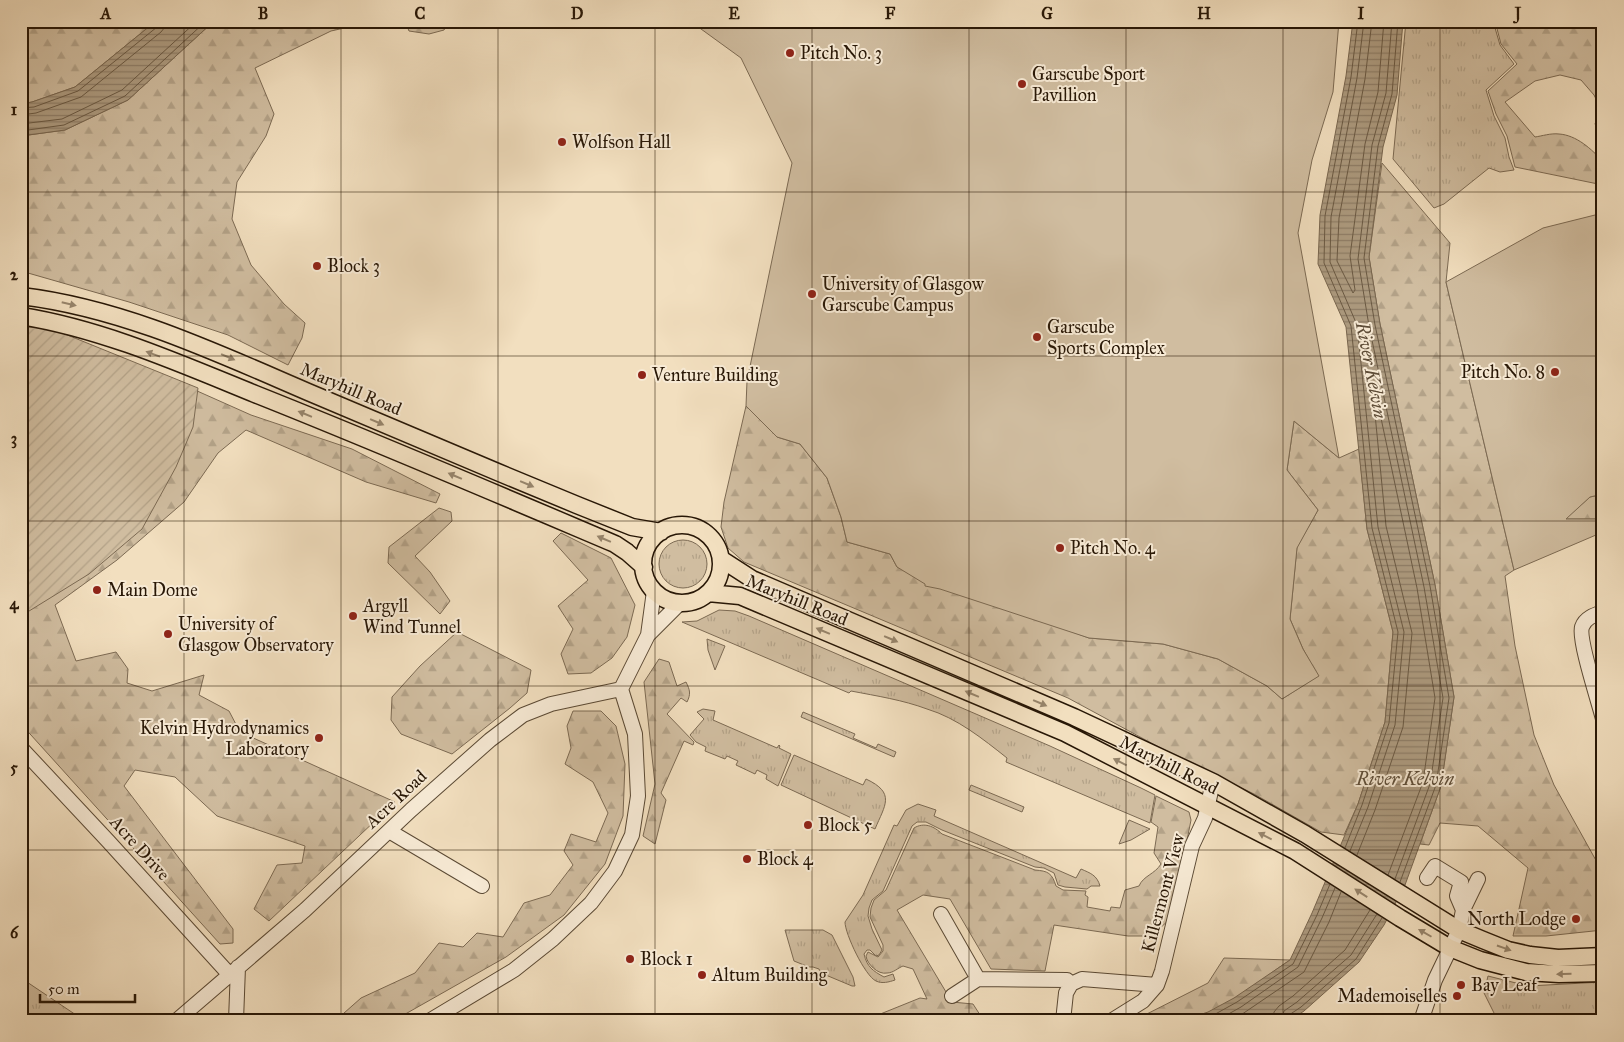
<svg xmlns="http://www.w3.org/2000/svg" width="1624" height="1042" viewBox="0 0 1624 1042" font-family="'IM FELL Great Primer',serif">
<style>
.grass{fill:url(#grass-tufts);stroke:#7c6a53}
.forest{fill:url(#forest-firs);stroke:#7c6a53}
.garden{fill:url(#garden-furrows);stroke:#7c6a53}
.pitch{fill:#d0bda0;stroke:#7c6a53}
.water{fill:url(#water-rules);stroke:#78664f}
.lines{fill:none;stroke-linecap:round;stroke-linejoin:round}
.shore{stroke:#6a5943;stroke-width:1}
.minor-casing{stroke:#5a4934;stroke-width:16}
.major-casing{stroke:#281706;stroke-width:19}
.minor{stroke:#f7ead5;stroke-width:14}
.major{stroke:#f2dfbf;stroke-width:16}
.oneway{fill:#97856c}
.grid{fill:none;stroke:#281706;stroke-width:1;stroke-opacity:0.55}
.poi-dot{fill:#8f2418;stroke:#f7ead5;stroke-width:2}
.labels{text-anchor:middle;stroke-width:4;stroke-linejoin:round;paint-order:stroke}
.poi-label{font-size:18px;fill:#281706;stroke:#f7ead5;text-anchor:start}
.street-label{font-size:18px;fill:#281706;stroke:#f7ead5}
.water-label{font-size:19px;font-style:italic;fill:#5d4c37;stroke:#f7ead5}
.neatline{fill:none;stroke:#281706;stroke-width:2}
.grid-label{font-size:16px;text-anchor:middle;font-weight:bold;fill:#281706}
</style>
<defs>
<pattern id="grass-tufts" width="24" height="20" patternUnits="userSpaceOnUse" patternTransform="scale(1.25)"><rect width="24" height="20" fill="#d0bda0"/><path d="M3 7l-1-3M5 7V3M7 7l1-3M15 17l-1-3M17 17v-4M19 17l1-3" fill="none" stroke="#b3a288"/></pattern>
<pattern id="forest-firs" width="22" height="20" patternUnits="userSpaceOnUse" patternTransform="scale(1.25)"><rect width="22" height="20" fill="#d0bda0"/><path d="M5 1l3.5 6h-7zM16 11l3.5 6h-7z" fill="#b3a288"/></pattern>
<pattern id="garden-furrows" width="10" height="10" patternUnits="userSpaceOnUse" patternTransform="scale(1.25)"><rect width="10" height="10" fill="#d0bda0"/><path d="M-1 1l2-2M0 10L10 0M9 11l2-2" fill="none" stroke="#b3a288"/></pattern>
<pattern id="water-rules" width="6" height="5" patternUnits="userSpaceOnUse" patternTransform="scale(1.25)"><rect width="6" height="5" fill="#ad9b80"/><path d="M0 2.5h6" fill="none" stroke="#8d7d67"/></pattern>
</defs>
<rect width="100%" height="100%" fill="#f2dfbf"/>
<filter id="stains"><feTurbulence type="fractalNoise" baseFrequency=".004" numOctaves="4"/><feColorMatrix values="0 0 0 0 .2 0 0 0 0 .09 0 0 0 0 .02 0 0 0 .5 -.17"/></filter>
<radialGradient id="worn" r=".72"><stop offset=".6" stop-color="#630" stop-opacity="0"/><stop offset="1" stop-color="#630" stop-opacity=".3"/></radialGradient>
<path class="grass" d="M 1406,21 L 1493,21 L 1500,45 L 1514,64 L 1486,90 L 1494,116 L 1505,138 L 1509,157 L 1514,170 L 1500,172 L 1489,168 L 1444,204 L 1434,208 L 1393,159 Z
M659 564a24 24 0 1 1 48 0a24 24 0 1 1-48 0Z
M 719,610 L 735,611 L 749,616 L 1050,746 L 1141,788 L 1155,795 L 1150,823 L 1006,762 L 1007,758 C 983,739 957,718 927,709 C 903,700 877,696 851,691 L 849,693 L 682,622 L 697,621 Z
M 707,639 L 725,646 L 715,670 L 708,650 Z
M 703,709 L 715,711 L 713,720 L 777,748 L 779,745 L 780,746 L 779,748 L 791,754 L 778,786 L 766,779 L 767,775 L 757,770 L 755,774 L 736,765 L 738,761 L 727,756 L 725,759 L 705,751 L 706,747 L 696,742 L 690,735 L 704,719 L 697,712 Z
M 803,712 L 855,734 L 853,738 L 876,748 L 878,744 L 896,752 L 894,757 L 801,717 Z
M 794,755 L 863,785 L 866,779 C 896,793 885,805 875,829 L 781,785 Z
M 971,785 L 1024,807 L 1022,812 L 969,790 Z
M 918,804 L 936,810 L 934,816 L 1076,878 L 1081,869 C 1090,873 1097,875 1100,886 L 1091,886 L 1087,889 L 1065,887 L 1058,885 L 1054,873 L 1044,868 L 1035,867 L 942,830 L 926,822 L 917,822 L 912,826 L 883,891 L 872,900 L 869,908 L 868,916 L 872,929 L 882,950 L 879,955 L 876,956 L 870,950 L 867,950 L 864,954 C 867,967 873,971 884,977 L 893,974 L 895,980 C 889,982 882,984 876,981 C 865,976 845,934 845,922 L 863,895 L 894,825 L 897,826 L 906,810 Z
M 1129,820 L 1150,829 L 1131,840 L 1119,844 Z
M 785,930 L 823,930 L 832,935 L 853,977 L 855,986 L 852,986 L 821,973 L 819,969 L 813,967 L 809,967 L 794,961 Z
M 1488,976 L 1528,986 L 1603,982 L 1603,1021 L 1498,1021 L 1484,993 Z
M 21,978 L 85,1021 L 21,1021 Z"/>
<path class="forest" d="M 21,21 L 156,21 L 75,87 L 32,102 L 21,104 Z
M 214,21 L 375,21 L 331,31 L 255,68 L 274,114 L 266,136 L 237,182 L 232,219 L 251,265 L 284,304 L 305,323 L 302,338 L 288,365 L 228,335 L 129,302 L 21,271 L 21,136 L 65,130 L 128,100 Z
M 405,21 L 449,21 L 444,30 L 429,34 L 409,31 Z
M 1495,21 L 1603,21 L 1603,136 L 1595,124 L 1601,109 L 1594,95 L 1581,80 L 1560,75 L 1535,81 L 1505,102 L 1535,137 C 1542,136 1551,133 1559,134 C 1576,135 1592,149 1603,162 L 1603,185 L 1515,167 L 1507,136 L 1496,114 L 1488,91 L 1517,64 L 1501,44 Z
M 1382,163 L 1450,243 L 1446,282 L 1514,570 L 1505,576 L 1515,646 L 1534,735 L 1554,785 L 1603,873 L 1603,930 L 1546,936 L 1513,936 L 1528,868 L 1478,826 L 1440,823 L 1429,845 L 1420,844 L 1441,786 L 1454,697 L 1435,585 L 1380,324 L 1369,257 Z
M 168,378 L 251,415 L 352,449 L 440,494 L 436,503 L 366,482 L 246,430 L 218,453 L 184,502 L 117,560 L 55,605 L 76,661 L 116,652 L 128,669 L 127,683 L 152,691 L 204,675 L 199,695 L 229,711 L 240,732 L 395,802 L 269,921 L 254,909 L 277,865 L 302,863 L 305,846 L 217,816 L 175,777 L 135,770 L 124,786 L 233,929 L 233,943 L 220,944 L 21,724 L 21,616 L 28,612 Z
M 746,406 L 777,437 L 800,444 L 827,478 L 841,517 L 847,542 L 890,554 L 897,567 L 1089,638 L 1163,644 L 1218,659 L 1267,686 L 1282,699 L 1318,676 L 1303,649 L 1290,619 L 1297,547 L 1318,510 L 1287,470 L 1294,421 L 1339,458 L 1359,449 L 1367,529 L 1393,632 L 1385,722 L 1358,804 L 1344,835 L 1321,832 L 1254,794 L 1166,751 L 1068,698 L 744,562 L 728,548 L 721,527 L 724,502 Z
M 1603,494 L 1603,511 L 1596,519 L 1565,519 L 1590,497 Z
M 439,508 L 451,512 L 452,521 L 415,556 L 430,572 L 450,601 L 440,614 L 388,563 L 389,547 Z
M 561,533 L 611,558 L 635,605 L 627,637 L 612,658 L 591,673 L 568,674 L 561,654 L 573,629 L 558,606 L 588,580 L 553,541 Z
M 457,632 L 531,670 L 527,693 L 510,708 L 452,754 L 401,734 L 391,720 L 392,697 L 420,666 Z
M 659,659 L 669,662 L 677,686 L 686,682 C 690,690 691,694 687,702 L 681,698 L 667,714 L 694,742 L 693,745 L 684,741 L 661,793 L 666,800 L 655,844 L 643,836 L 655,784 L 644,682 Z
M 573,711 L 601,711 L 616,726 L 625,764 L 623,816 L 605,864 L 564,915 L 506,957 L 393,1021 L 335,1021 L 361,998 L 415,973 L 439,943 L 463,947 L 477,933 L 503,937 L 524,903 L 550,895 L 573,865 L 564,851 L 571,834 L 596,842 L 608,813 L 593,782 L 565,764 L 571,748 L 567,726 Z
M 1156,796 L 1189,812 L 1191,820 L 1172,917 L 1157,931 L 1146,936 L 1128,936 L 1054,925 L 1045,971 L 991,969 L 950,899 L 923,895 L 897,910 L 952,1002 L 973,1004 L 984,1021 L 863,1021 L 920,998 L 927,999 L 913,969 L 903,966 C 898,968 893,973 887,973 C 878,975 867,964 866,956 L 868,952 L 878,957 L 883,951 L 883,945 L 870,917 L 871,908 L 874,900 L 886,890 L 914,828 C 924,822 934,826 942,834 L 1035,870 C 1048,871 1052,873 1056,886 L 1063,890 L 1086,891 L 1085,895 L 1088,897 L 1087,907 L 1110,911 L 1111,907 L 1120,908 L 1125,890 L 1139,886 C 1143,876 1155,874 1161,864 L 1154,853 L 1158,827 L 1151,822 Z
M 1224,958 L 1290,960 C 1260,980 1215,1018 1179,1021 C 1164,1022 1148,1021 1133,1021 L 1208,983 Z"/>
<path class="garden" d="M 21,326 L 55,330 L 198,388 L 193,427 L 176,467 L 142,529 L 89,574 L 21,616 Z"/>
<path class="pitch" d="M 690,21 L 1339,21 L 1333,92 L 1312,160 L 1298,233 L 1339,458 L 1294,421 L 1287,470 L 1318,510 L 1297,548 L 1290,619 L 1303,649 L 1319,676 L 1282,699 L 1267,686 L 1218,659 L 1163,644 L 1089,638 L 940,589 L 925,586 L 925,584 L 897,567 L 890,554 L 847,542 L 841,517 L 827,478 L 800,444 L 777,437 L 746,406 L 747,381 L 792,163 L 741,58 Z
M 1603,213 L 1603,494 L 1590,497 L 1566,519 L 1596,519 L 1603,511 L 1603,532 L 1514,570 L 1446,282 L 1543,228 Z"/>
<path class="water" d="M 156,21 L 214,21 L 128,100 L 65,130 L 21,136 L 21,104 L 32,102 L 75,87 Z
M 1353,21 L 1403,21 L 1397,95 L 1383,147 L 1369,257 L 1380,324 L 1435,585 L 1454,697 L 1441,786 L 1405,885 L 1384,925 L 1359,962 L 1304,1011 L 1289,1021 L 1181,1021 L 1208,1012 L 1234,998 L 1290,960 L 1312,913 L 1358,804 L 1385,722 L 1393,632 L 1367,529 L 1346,327 L 1318,264 L 1320,215 L 1346,76 Z"/>
<g class="lines">
<path class="shore" d="M 1372,21 L 1365,79 L 1339,218 L 1337,261 L 1353,293 L 1355,290 L 1350,256 L 1365,144 L 1378,92 L 1384,21
M 1392,21 L 1386,93 L 1372,145 L 1358,259 L 1369,326 L 1424,587 L 1443,698 L 1430,784 L 1395,879
M 1398,21 L 1392,94 L 1378,146 L 1364,258 L 1375,325 L 1430,586 L 1449,698 L 1436,785 L 1400,882
M 21,108 L 34,107 L 78,91 L 157,27 L 159,21
M 21,115 L 36,113 L 81,97 L 161,32 L 165,27 L 165,21
M 21,124 L 62,119 L 122,90 L 197,21
M 21,131 L 64,125 L 125,96 L 206,21
M 1345,848 L 1362,805 L 1389,723 L 1398,632 L 1372,528 L 1351,326 L 1324,263 L 1325,216 L 1351,77 L 1358,21
M 1350,851 L 1368,807 L 1395,725 L 1404,632 L 1378,527 L 1357,325 L 1330,262 L 1331,217 L 1357,78 L 1364,21
M 1357,855 L 1375,810 L 1403,727 L 1412,633 L 1386,526 L 1374,404 L 1376,402 L 1378,404 L 1417,588 L 1435,698 L 1423,782 L 1388,875
M 1198,1021 L 1210,1017 L 1237,1002 L 1293,964 L 1317,915 L 1330,884
M 1216,1021 L 1241,1007 L 1298,967 L 1322,918 L 1335,888
M 1232,1021 L 1304,972 L 1329,922 L 1341,892
M 1273,1021 L 1274,1012 L 1279,1006 L 1293,996 L 1345,950 L 1370,910
M 1281,1021 L 1284,1011 L 1297,1002 L 1351,955 L 1377,914
M 1287,1021 L 1289,1015 L 1301,1007 L 1356,959 L 1382,918"/>
<defs>
<path id="minor" d="M 1603,612 C 1594,615 1585,618 1582,627 C 1578,639 1599,703 1603,719
M 648,635 L 654,591
M 621,689 L 648,635 L 680,603
M 21,748 L 108,841 L 229,974
M 389,831 L 482,886
M 1427,878 L 1435,866 L 1461,882 L 1457,896 L 1463,910
M 941,914 L 978,979 L 1067,980 L 1071,984 L 1082,979 L 1157,985 L 1162,971 L 1192,846 L 1205,818 L 1213,782
M 952,996 L 978,979
M 176,1021 L 305,910 L 411,810 L 490,740 L 523,715 L 551,704 L 621,689
M 236,1021 L 238,967
M 429,1021 L 514,970 L 553,939 L 591,903 L 615,871 L 632,835 L 638,796 L 635,734 L 621,689
M 1063,1021 L 1066,993 L 1071,984
M 1111,1021 L 1143,1001 L 1157,985
M 1421,1021 L 1435,980 L 1459,930 L 1463,910 L 1478,879"/>
<path id="major" d="M 21,296 C 122,308 215,352 308,392 C 397,430 487,468 577,505 L 632,527 L 661,532
M 21,316 C 102,329 179,363 255,394 C 376,442 495,493 615,544 L 627,552 L 644,567
M643 564a39 39 0 1 1 78 0a39 39 0 1 1-78 0Z
M 721,559 L 752,579 L 1074,717 L 1213,782 L 1305,834 L 1459,930 L 1483,940 L 1508,950 L 1530,955 L 1558,958 L 1603,956
M 708,593 L 740,596 L 1065,733 L 1295,851 L 1400,918 L 1450,948 L 1480,960 L 1526,972 L 1559,974 L 1603,973"/>
</defs>
<use href="#minor" class="minor-casing"/>
<use href="#major" class="major-casing"/>
<use href="#minor" class="minor"/>
<use href="#major" class="major"/>
</g>
<defs><path id="oneway-solid" d="M-6-.8H1V-3.2L6.5 0L1 3.2V.8H-6Z" transform="scale(1.25)"/></defs>
<g class="oneway">
<use href="#oneway-solid" transform="translate(69 304) rotate(13)"/>
<use href="#oneway-solid" transform="translate(153 354) rotate(-160)"/>
<use href="#oneway-solid" transform="translate(228 357) rotate(23)"/>
<use href="#oneway-solid" transform="translate(305 414) rotate(-158)"/>
<use href="#oneway-solid" transform="translate(377 422) rotate(23)"/>
<use href="#oneway-solid" transform="translate(455 476) rotate(-157)"/>
<use href="#oneway-solid" transform="translate(527 484) rotate(23)"/>
<use href="#oneway-solid" transform="translate(604 539) rotate(-157)"/>
<use href="#oneway-solid" transform="translate(823 631) rotate(-157)"/>
<use href="#oneway-solid" transform="translate(891 639) rotate(23)"/>
<use href="#oneway-solid" transform="translate(972 694) rotate(-157)"/>
<use href="#oneway-solid" transform="translate(1040 703) rotate(23)"/>
<use href="#oneway-solid" transform="translate(1120 762) rotate(-153)"/>
<use href="#oneway-solid" transform="translate(1265 836) rotate(-153)"/>
<use href="#oneway-solid" transform="translate(1361 893) rotate(-147)"/>
<use href="#oneway-solid" transform="translate(1425 933) rotate(-150)"/>
<use href="#oneway-solid" transform="translate(1504 948) rotate(19)"/>
<use href="#oneway-solid" transform="translate(1564 974) rotate(179)"/>
</g>
<path class="grid" d="M 184,21 L 184,1021M 341,21 L 341,1021M 498,21 L 498,1021M 655,21 L 655,1021M 812,21 L 812,1021M 969,21 L 969,1021M 1126,21 L 1126,1021M 1283,21 L 1283,1021M 1440,21 L 1440,1021M 21,192 L 1603,192M 21,356 L 1603,356M 21,521 L 1603,521M 21,686 L 1603,686M 21,850 L 1603,850"/>
<g class="poi-dot">
<circle cx="790" cy="53" r="5"/>
<circle cx="1022" cy="84" r="5"/>
<circle cx="562" cy="142" r="5"/>
<circle cx="317" cy="266" r="5"/>
<circle cx="812" cy="294" r="5"/>
<circle cx="1037" cy="337" r="5"/>
<circle cx="1555" cy="372" r="5"/>
<circle cx="642" cy="375" r="5"/>
<circle cx="1060" cy="548" r="5"/>
<circle cx="97" cy="590" r="5"/>
<circle cx="353" cy="616" r="5"/>
<circle cx="168" cy="634" r="5"/>
<circle cx="319" cy="738" r="5"/>
<circle cx="808" cy="825" r="5"/>
<circle cx="747" cy="859" r="5"/>
<circle cx="1576" cy="919" r="5"/>
<circle cx="630" cy="959" r="5"/>
<circle cx="702" cy="975" r="5"/>
<circle cx="1461" cy="985" r="5"/>
<circle cx="1457" cy="996" r="5"/>
</g>
<g class="labels">
<g class="poi-label">
<text x="800" y="59">Pitch No. 3</text>
<text x="1032" y="80">Garscube Sport<tspan x="1032" dy="21">Pavillion</tspan></text>
<text x="572" y="148">Wolfson Hall</text>
<text x="327" y="272">Block 3</text>
<text x="822" y="290">University of Glasgow<tspan x="822" dy="21">Garscube Campus</tspan></text>
<text x="1047" y="333">Garscube<tspan x="1047" dy="21">Sports Complex</tspan></text>
<text x="1545" y="378" text-anchor="end">Pitch No. 8</text>
<text x="652" y="381">Venture Building</text>
<text x="1070" y="554">Pitch No. 4</text>
<text x="107" y="596">Main Dome</text>
<text x="363" y="612">Argyll<tspan x="363" dy="21">Wind Tunnel</tspan></text>
<text x="178" y="630">University of<tspan x="178" dy="21">Glasgow Observatory</tspan></text>
<text x="309" y="734" text-anchor="end">Kelvin Hydrodynamics<tspan x="309" dy="21">Laboratory</tspan></text>
<text x="818" y="831">Block 5</text>
<text x="757" y="865">Block 4</text>
<text x="1566" y="925" text-anchor="end">North Lodge</text>
<text x="640" y="965">Block 1</text>
<text x="712" y="981">Altum Building</text>
<text x="1471" y="991">Bay Leaf</text>
<text x="1447" y="1002" text-anchor="end">Mademoiselles</text>
</g>
<g class="street-label">
<text transform="translate(351 389) rotate(23)" y="6">Maryhill Road</text>
<text transform="translate(797 600) rotate(22)" y="6">Maryhill Road</text>
<text transform="translate(1169 765) rotate(27)" y="6">Maryhill Road</text>
<text transform="translate(396 799) rotate(-43)" y="6">Acre Road</text>
<text transform="translate(140 848) rotate(48)" y="6">Acre Drive</text>
<text transform="translate(1163 893) rotate(-75)" y="6">Killermont View</text>
</g>
<g class="water-label">
<text transform="translate(1372 370) rotate(79)" y="7">River Kelvin</text>
<text x="1405" y="785">River Kelvin</text>
</g>
</g>
<rect width="1624" height="1042" fill="none" stroke="#f2dfbf" stroke-width="55"/>
<path d="M40 994v8h95v-8" fill="none" stroke="#281706" stroke-width="2.5"/>
<text x="48" y="994" font-size="15" fill="#281706" stroke="#f7ead5" stroke-width="4" paint-order="stroke">50 m</text>
<rect x="28" y="28" width="1568" height="986" class="neatline"/>
<g class="grid-label">
<text x="106" y="19">A</text>
<text x="263" y="19">B</text>
<text x="420" y="19">C</text>
<text x="577" y="19">D</text>
<text x="734" y="19">E</text>
<text x="890" y="19">F</text>
<text x="1047" y="19">G</text>
<text x="1204" y="19">H</text>
<text x="1361" y="19">I</text>
<text x="1518" y="19">J</text>
<text x="14" y="115">1</text>
<text x="14" y="280">2</text>
<text x="14" y="444">3</text>
<text x="14" y="609">4</text>
<text x="14" y="773">5</text>
<text x="14" y="938">6</text>
</g>
<rect width="100%" height="100%" filter="url(#stains)"/>
<rect width="100%" height="100%" fill="url(#worn)"/>
</svg>
